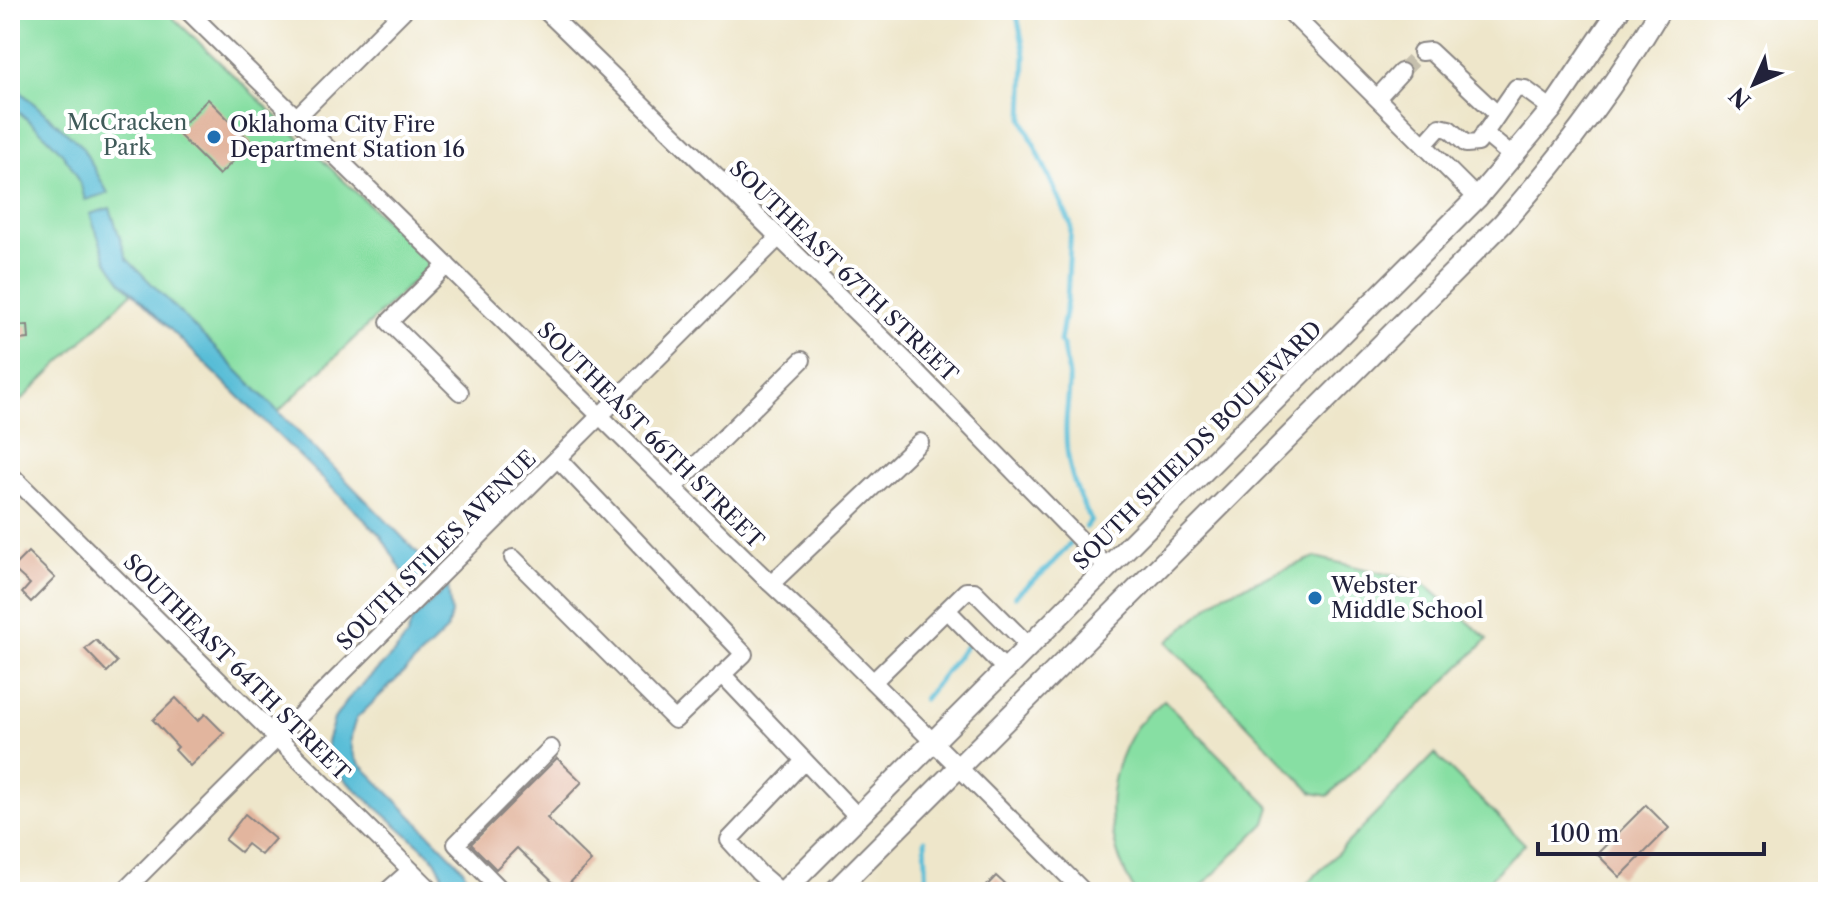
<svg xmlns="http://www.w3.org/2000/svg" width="1838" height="902" viewBox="0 0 1838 902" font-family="'Libre Caslon Text',serif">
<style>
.green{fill:#87dfa3;stroke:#54806f;stroke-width:2}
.water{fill:#58bdd7;stroke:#3d7089;stroke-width:2}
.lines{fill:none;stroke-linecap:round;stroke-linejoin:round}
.stream{stroke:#58bdd7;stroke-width:5}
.building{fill:#e2b59e}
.minor-tunnel{stroke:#c5bfad;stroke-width:16;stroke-dasharray:16 8;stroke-linecap:butt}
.minor-casing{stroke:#888482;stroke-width:20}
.major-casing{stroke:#888482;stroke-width:24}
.minor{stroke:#fff;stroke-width:16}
.major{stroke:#fff;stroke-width:20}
.poi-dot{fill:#1f6fb2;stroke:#fff;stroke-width:3}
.labels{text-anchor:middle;stroke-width:8;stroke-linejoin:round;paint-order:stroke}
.park-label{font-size:22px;fill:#405b5a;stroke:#fff}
.poi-label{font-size:22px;fill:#22223b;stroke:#fff;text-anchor:start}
.street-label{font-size:22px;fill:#22223b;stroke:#fff}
</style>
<rect width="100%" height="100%" fill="#fff"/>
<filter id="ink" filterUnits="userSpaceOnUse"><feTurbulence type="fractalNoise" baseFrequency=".0125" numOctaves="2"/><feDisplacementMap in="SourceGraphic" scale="16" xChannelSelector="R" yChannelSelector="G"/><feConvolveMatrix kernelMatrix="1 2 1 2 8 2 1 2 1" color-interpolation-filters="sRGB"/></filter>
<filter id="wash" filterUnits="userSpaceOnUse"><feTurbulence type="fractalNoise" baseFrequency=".006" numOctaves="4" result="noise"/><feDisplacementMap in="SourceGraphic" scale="32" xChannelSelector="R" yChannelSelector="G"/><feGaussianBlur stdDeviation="1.8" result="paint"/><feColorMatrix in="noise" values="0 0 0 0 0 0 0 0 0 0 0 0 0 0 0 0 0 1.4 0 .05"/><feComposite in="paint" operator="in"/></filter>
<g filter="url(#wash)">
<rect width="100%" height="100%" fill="#eee6ca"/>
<path class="green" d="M 10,10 L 165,10 L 431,264 L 278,412 L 146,279 L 10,411 Z
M 1315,557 L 1423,583 L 1488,639 L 1328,796 L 1313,793 L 1167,642 L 1222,595 Z
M 1164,700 L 1270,807 L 1265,823 L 1196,892 L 1135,892 C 1105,841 1102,784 1133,732 C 1140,720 1154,710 1164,700 Z
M 1435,754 L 1525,844 L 1477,892 L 1299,892 Z"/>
<path class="water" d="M 10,76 L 22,93 L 81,145 L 108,193 L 85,200 C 76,156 42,133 10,104 Z
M 110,208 L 127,259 L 432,567 L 421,579 L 410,584 L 381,536 L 121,281 L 107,261 L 90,214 Z
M 448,586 L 451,614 L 447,630 L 356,719 C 350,735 348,745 357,761 L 457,862 L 463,869 L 472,892 L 444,892 L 442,873 L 434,858 L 346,781 L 330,760 L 327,742 L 334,719 L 348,699 L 396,651 L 407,636 L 412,621 Z"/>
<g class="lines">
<path class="stream" d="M 1016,10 L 1025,55 L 1023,120 L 1071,225 L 1067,300 L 1060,342 L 1063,345 C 1063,356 1068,365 1069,376 C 1070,392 1066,409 1066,426 C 1065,459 1075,492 1091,520 L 1086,527
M 1015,596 L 1048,568 L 1070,544
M 924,699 L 966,646
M 925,840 L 927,892"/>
</g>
<g id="blocks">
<path class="building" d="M 208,99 L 252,143 L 219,175 L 176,132 Z
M 28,325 L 29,339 L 16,340 L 15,326 Z
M 28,552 L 55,578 L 31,602 L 22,593 L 30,584 L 12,568 Z
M 96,640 L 117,662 L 107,672 L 85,649 Z
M 176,698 L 198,721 L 205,714 L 224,733 L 190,766 L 175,750 L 178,747 L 153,720 Z
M 557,758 L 582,782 L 547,818 L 591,861 L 562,891 L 517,848 L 496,869 L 471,844 Z
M 1646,805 L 1669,828 L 1620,877 L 1597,854 Z
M 245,814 L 275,839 L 261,855 L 247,844 L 240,852 L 225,840 Z
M 996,876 L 1007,886 L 1001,892 L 981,892 Z"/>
</g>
</g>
<g filter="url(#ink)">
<use href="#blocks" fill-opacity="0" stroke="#888482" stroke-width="2"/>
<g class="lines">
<path class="minor-tunnel" d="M 1401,72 L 1421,52"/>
<defs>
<path id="minor" d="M 187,10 L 771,584 L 828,637 L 1084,892
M 545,10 L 907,362 L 1108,568
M 1288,10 L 1477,198
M 1421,52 L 1430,51 L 1497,114
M 1377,98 L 1401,72
M 297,117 L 404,10
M 1484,133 L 1513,157
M 1424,145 L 1440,127 L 1449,129 L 1466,144 L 1478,143 L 1516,88 L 1525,89 L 1552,109
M 447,265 L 389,322 L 460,392
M 10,474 L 433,892
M 673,488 L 802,360
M 513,558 L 675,720 L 744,654 L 558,459
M 771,584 L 920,442
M 947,610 L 1006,670
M 722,674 L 858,817
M 873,682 L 966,591 L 974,591 L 1029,646
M 123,892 L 779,237
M 386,892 L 411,870
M 503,892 L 456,844 L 551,748
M 781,892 L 759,873 L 729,840 L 804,761"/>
<path id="major" d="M 783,892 L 1477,198 L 1552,109 L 1619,10
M 834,892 L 1503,223 C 1561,157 1615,86 1660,10"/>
</defs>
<use href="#minor" class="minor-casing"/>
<use href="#major" class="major-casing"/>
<use href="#minor" class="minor"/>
<use href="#major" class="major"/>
</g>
</g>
<g class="poi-dot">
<circle cx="214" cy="137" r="8"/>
<circle cx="1315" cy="598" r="8"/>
</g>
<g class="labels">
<g class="park-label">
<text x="127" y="130">McCracken<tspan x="127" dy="25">Park</tspan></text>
</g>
<g class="poi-label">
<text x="230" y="132">Oklahoma City Fire<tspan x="230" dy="25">Department Station 16</tspan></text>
<text x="1331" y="593">Webster<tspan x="1331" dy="25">Middle School</tspan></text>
</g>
<g class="street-label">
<text transform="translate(844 271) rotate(44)" y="8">SOUTHEAST 67TH STREET</text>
<text transform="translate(651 435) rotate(45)" y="8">SOUTHEAST 66TH STREET</text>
<text transform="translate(1197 445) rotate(-45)" y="8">SOUTH SHIELDS BOULEVARD</text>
<text transform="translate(436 550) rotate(-45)" y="8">SOUTH STILES AVENUE</text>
<text transform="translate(237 667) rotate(45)" y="8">SOUTHEAST 64TH STREET</text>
</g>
</g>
<rect width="1838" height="902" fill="none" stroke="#fff" stroke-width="40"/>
<g transform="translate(1754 84) rotate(225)" stroke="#ffffff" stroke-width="6" paint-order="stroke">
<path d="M0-6L14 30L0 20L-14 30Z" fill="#22223b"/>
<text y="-12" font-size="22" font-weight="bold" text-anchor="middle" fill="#22223b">N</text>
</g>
<path d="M1538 842v12h226v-12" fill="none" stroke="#22223b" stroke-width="4"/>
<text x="1550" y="842" font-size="24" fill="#22223b" stroke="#ffffff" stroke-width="6" paint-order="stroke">100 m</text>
</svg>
